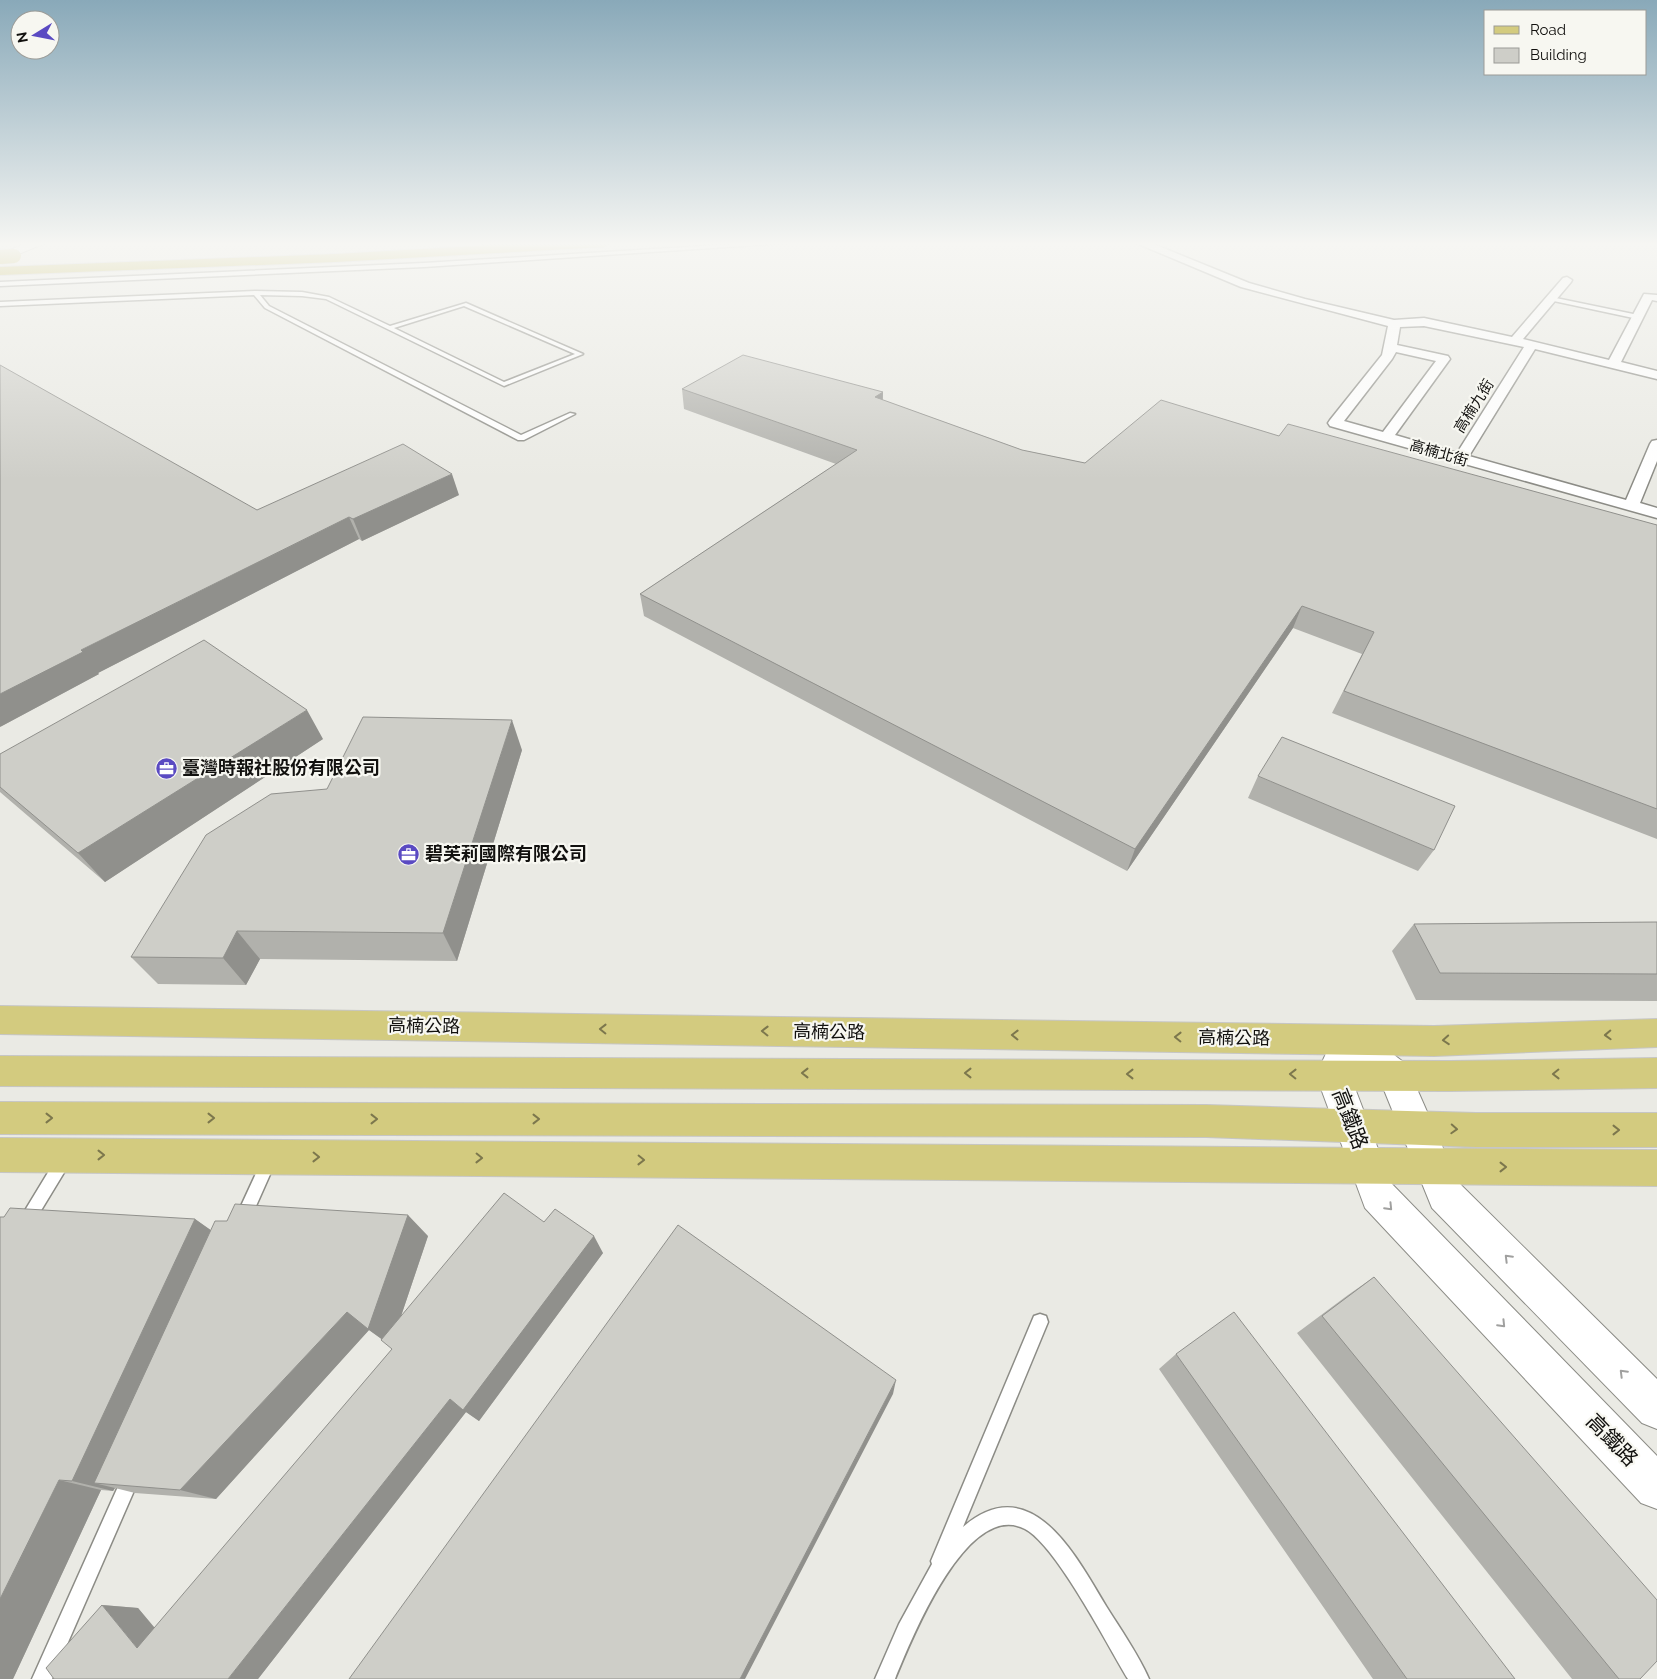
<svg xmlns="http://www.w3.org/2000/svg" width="1657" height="1679" viewBox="0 0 1657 1679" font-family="Raleway,'Noto Sans TC',sans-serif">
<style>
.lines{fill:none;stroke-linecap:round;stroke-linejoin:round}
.service-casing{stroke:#8c8c86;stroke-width:3}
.minor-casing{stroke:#8c8c86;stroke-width:3}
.tertiary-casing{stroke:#8c8c86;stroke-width:2}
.primary-casing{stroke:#c6c6c5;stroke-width:2}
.motorway-casing{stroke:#c6c6c5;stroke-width:2}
.service{fill:#fff;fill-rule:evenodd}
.minor{fill:#fff;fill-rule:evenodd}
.tertiary{fill:#fff;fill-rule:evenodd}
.primary{fill:#d3cb7f;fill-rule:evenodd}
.motorway{fill:#b5a929;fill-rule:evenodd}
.motorway-bridge-casing{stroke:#c6c6c5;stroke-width:15;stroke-linecap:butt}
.motorway-bridge{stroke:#b5a929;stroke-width:14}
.wall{fill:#b1b1ac}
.shaded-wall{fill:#90908c}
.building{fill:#cecec8;stroke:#90908c}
.oneway{stroke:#7c774d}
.oneway2{stroke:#a0a09f}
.labels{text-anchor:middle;stroke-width:4.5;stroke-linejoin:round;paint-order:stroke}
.far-street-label{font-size:15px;fill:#12110f;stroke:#f7f7f1}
.poi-label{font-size:18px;font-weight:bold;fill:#12110f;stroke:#f7f7f1;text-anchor:start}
.street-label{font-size:18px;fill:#12110f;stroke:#f7f7f1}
.near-street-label{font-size:21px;fill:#12110f;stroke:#f7f7f1}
</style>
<rect width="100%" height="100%" fill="#eaeae4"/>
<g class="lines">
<defs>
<path id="service" d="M 753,243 L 787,243 L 424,267 L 0,286 L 0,282 L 424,263 Z
M 255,291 L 302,292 L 329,297 L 390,326 L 466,303 L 583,354 L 504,386 L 326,299 L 302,296 L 260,295 L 269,306 L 521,435 L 570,413 L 575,414 L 524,440 L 518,440 L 265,308 L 254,295 L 0,306 L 0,302 ZM 464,306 L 575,354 L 504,382 L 394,328 Z
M 1551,297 L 1638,315 L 1641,317 L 1638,319 L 1549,300 Z
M 63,1154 L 68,1156 L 70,1161 L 68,1166 L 31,1227 L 26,1230 L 21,1227 L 18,1222 L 21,1217 L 58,1156 Z
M 269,1154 L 274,1156 L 276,1161 L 248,1224 L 243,1227 L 238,1224 L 235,1219 L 264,1156 Z
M 1040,1314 L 1046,1316 L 1048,1322 L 963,1527 C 1031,1468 1076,1556 1106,1606 C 1121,1630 1138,1654 1149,1679 L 1128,1679 C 1108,1646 1056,1545 1025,1529 C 967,1499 911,1640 895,1679 L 875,1679 L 899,1624 L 932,1564 L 931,1561 L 1034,1316 Z
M 131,1468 L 137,1471 L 140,1477 L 52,1679 L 32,1679 L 125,1471 Z"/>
<path id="minor" d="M 1136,243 L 1151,243 L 1249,283 L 1305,299 L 1394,320 L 1424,318 L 1512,337 L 1563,278 L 1567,277 L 1572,280 L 1571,282 L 1523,339 L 1609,360 L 1644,294 L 1657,295 L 1657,301 L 1652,300 L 1621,362 L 1657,371 L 1657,379 L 1535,349 L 1469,456 L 1626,500 L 1650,444 L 1652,441 L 1657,440 L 1657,461 L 1640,503 L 1657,508 L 1657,518 L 1330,426 L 1328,423 L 1330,420 L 1382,355 L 1388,326 L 1241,287 ZM 1424,326 L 1524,347 L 1457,453 L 1395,435 L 1450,359 L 1448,356 L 1397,345 L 1400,327 ZM 1396,352 L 1436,361 L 1383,432 L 1344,421 L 1392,359 Z"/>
<path id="tertiary" d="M 27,243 L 45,243 L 0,262 L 0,254 Z
M 1349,1025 L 1361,1030 L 1406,1064 L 1458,1182 L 1657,1379 L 1657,1429 L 1642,1423 L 1432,1208 L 1382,1085 L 1355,1064 L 1350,1075 L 1391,1183 L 1657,1456 L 1657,1509 L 1641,1503 L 1365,1208 L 1316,1075 L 1337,1030 Z"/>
<path id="primary" d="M 0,1006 L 1434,1026 L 1657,1019 L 1657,1047 L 1434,1056 L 0,1034 Z
M 0,1056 L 1450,1061 L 1657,1058 L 1657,1088 L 1450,1091 L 0,1086 Z
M 0,1102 L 1206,1105 L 1476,1113 L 1657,1113 L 1657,1147 L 1476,1147 L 1206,1137 L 0,1134 Z
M 0,1138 L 1657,1150 L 1657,1186 L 0,1172 Z"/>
<path id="motorway" d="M 529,243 L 610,243 L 604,247 L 335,262 L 0,275 L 0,267 L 335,254 Z"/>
</defs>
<use href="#service" class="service-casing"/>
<use href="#minor" class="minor-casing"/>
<use href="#tertiary" class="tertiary-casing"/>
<use href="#primary" class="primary-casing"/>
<use href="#motorway" class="motorway-casing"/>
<use href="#service" class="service"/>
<use href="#minor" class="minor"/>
<use href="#tertiary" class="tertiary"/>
<use href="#primary" class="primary"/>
<use href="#motorway" class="motorway"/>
<defs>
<path id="motorway-bridge" d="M 0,257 L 14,256"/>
</defs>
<use href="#motorway-bridge" class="motorway-bridge-casing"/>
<use href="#motorway-bridge" class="motorway-bridge"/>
</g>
<path class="wall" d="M 682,389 L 883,392 L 883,400 L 1022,450 L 1085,463 L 1279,436 L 1657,525 L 1657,839 L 1332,713 L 1362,654 L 1293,628 L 1127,871 L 644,616 L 640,594 L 836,464 L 684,409 Z
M 459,495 L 362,541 L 359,539 L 98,673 L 99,674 L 0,727 L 257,510 Z
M 323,739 L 105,882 L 0,792 L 0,754 Z
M 522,750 L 457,961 L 260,959 L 246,985 L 158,984 L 131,957 L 327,789 Z
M 1258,776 L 1434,850 L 1418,871 L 1248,798 Z
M 1657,922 L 1657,1001 L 1416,1000 L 1392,951 L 1414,924 Z
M 0,1217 L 195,1219 L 210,1230 L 428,1236 L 401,1316 L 544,1222 L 603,1253 L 479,1421 L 466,1412 L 258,1679 L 102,1605 L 138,1608 L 155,1628 L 392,1349 L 382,1339 L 369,1330 L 216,1499 L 135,1493 L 115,1488 L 113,1491 L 101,1490 L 13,1679 L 0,1679 Z
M 1374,1277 L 1640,1679 L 1572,1679 L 1297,1333 L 1348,1295 Z
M 1176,1354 L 1515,1679 L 1373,1679 L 1159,1369 Z"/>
<path class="shaded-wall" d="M 883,392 L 882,412 L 875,397 Z
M 452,474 L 459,495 L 362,541 L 353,519 Z
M 349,517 L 359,539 L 98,673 L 99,674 L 0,727 L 0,694 L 81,650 Z
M 1302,606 L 1293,628 L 1127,871 L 1135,849 Z
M 307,710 L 323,739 L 105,882 L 78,853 Z
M 512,720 L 522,750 L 457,961 L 443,933 Z
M 237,931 L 260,959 L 246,985 L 223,958 Z
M 408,1215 L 428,1236 L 391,1346 L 369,1330 L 216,1499 L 180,1490 L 347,1312 Z
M 195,1219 L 225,1240 L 94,1483 L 115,1488 L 113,1491 L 72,1481 Z
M 594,1236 L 603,1253 L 479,1421 L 466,1412 L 258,1679 L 228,1679 L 450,1399 Z
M 896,1380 L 893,1394 L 745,1679 L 740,1679 Z
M 59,1480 L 101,1490 L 13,1679 L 0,1679 L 0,1599 Z
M 102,1605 L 138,1608 L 172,1649 L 137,1648 Z"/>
<path class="building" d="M 743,355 L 883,392 L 875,397 L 1022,450 L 1085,463 L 1161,400 L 1279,436 L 1288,424 L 1657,525 L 1657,809 L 1344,691 L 1374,632 L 1302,606 L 1135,849 L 640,594 L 857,450 L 682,389 Z
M 0,365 L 257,510 L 403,444 L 452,474 L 353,519 L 349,517 L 81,650 L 83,652 L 0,694 Z
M 204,640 L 307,710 L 78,853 L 0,787 L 0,754 Z
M 363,717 L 512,720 L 443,933 L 237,931 L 223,958 L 131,957 L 206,835 L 271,794 L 327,789 Z
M 1282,737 L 1455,806 L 1434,850 L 1258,776 Z
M 1657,922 L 1657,974 L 1440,973 L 1414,924 Z
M 504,1193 L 544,1222 L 555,1209 L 594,1236 L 463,1410 L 450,1399 L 228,1679 L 54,1679 L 46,1668 L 102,1605 L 137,1648 L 392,1349 L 381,1340 Z
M 235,1204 L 408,1215 L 368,1329 L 347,1312 L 180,1490 L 94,1483 L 215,1221 L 227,1221 Z
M 10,1208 L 195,1219 L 72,1481 L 59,1480 L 0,1599 L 0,1217 L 4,1217 Z
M 678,1225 L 896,1380 L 740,1679 L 349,1679 Z
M 1374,1277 L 1657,1600 L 1657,1661 L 1640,1679 L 1619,1679 L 1322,1316 Z
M 1234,1312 L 1515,1679 L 1407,1679 L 1176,1354 Z"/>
<defs><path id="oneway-chevron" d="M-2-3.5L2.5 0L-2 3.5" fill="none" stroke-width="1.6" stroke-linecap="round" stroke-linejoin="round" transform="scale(1.25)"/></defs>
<g class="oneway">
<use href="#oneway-chevron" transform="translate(603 1029) rotate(-179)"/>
<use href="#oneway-chevron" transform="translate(765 1031) rotate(-179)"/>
<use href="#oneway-chevron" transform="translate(1015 1035) rotate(-179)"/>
<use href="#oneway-chevron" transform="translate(1608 1035) rotate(178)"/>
<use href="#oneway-chevron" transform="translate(1178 1037) rotate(-179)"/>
<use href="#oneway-chevron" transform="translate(1446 1040) rotate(176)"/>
<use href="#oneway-chevron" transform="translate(805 1073) rotate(-180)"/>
<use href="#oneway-chevron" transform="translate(968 1073) rotate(-180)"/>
<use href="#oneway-chevron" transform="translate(1130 1074) rotate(-180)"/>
<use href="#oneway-chevron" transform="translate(1293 1074) rotate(-179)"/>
<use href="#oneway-chevron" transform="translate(1556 1074) rotate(179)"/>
<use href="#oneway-chevron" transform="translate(49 1118)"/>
<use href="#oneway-chevron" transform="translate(211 1118)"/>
<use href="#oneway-chevron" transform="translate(374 1119)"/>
<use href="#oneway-chevron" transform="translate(536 1119)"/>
<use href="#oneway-chevron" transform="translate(1454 1129) rotate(3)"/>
<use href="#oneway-chevron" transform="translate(1616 1130)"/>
<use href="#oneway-chevron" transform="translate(101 1155)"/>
<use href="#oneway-chevron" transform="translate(316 1157) rotate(1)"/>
<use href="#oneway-chevron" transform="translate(479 1158) rotate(1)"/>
<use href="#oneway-chevron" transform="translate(641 1160) rotate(1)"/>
<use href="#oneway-chevron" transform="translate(1503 1167)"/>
</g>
<g class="oneway2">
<use href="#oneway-chevron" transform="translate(1389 1207) rotate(46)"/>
<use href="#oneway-chevron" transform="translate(1508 1258) rotate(-135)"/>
<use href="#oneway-chevron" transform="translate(1502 1324) rotate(46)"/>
<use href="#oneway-chevron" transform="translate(1623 1373) rotate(-135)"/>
</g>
<linearGradient id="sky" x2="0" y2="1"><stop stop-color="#89a9b9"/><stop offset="0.51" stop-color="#f6f6f3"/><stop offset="1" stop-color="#f6f6f3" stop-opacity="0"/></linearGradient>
<rect width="1657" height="479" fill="url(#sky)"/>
<defs>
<symbol id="office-disc" viewBox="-11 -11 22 22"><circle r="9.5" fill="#5a4ac2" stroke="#f7f7f1"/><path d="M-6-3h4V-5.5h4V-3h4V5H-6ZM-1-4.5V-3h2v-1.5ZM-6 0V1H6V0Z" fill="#fff"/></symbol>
</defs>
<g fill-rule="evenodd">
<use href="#office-disc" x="154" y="756" width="25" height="25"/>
<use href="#office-disc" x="396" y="842" width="25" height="25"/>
</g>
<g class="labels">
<g class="far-street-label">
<text transform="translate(1474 406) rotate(-58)" y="5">高楠九街</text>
<text transform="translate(1439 453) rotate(16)" y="5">高楠北街</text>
</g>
<g class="poi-label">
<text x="182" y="774">臺灣時報社股份有限公司</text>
<text x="425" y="860">碧芙莉國際有限公司</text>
</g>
<g class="street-label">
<text transform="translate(424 1026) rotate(1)" y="6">高楠公路</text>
<text transform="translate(829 1032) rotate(1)" y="6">高楠公路</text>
<text transform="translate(1234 1038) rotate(1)" y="6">高楠公路</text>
</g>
<g class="near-street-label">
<text transform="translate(1350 1119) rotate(69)" y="7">高鐵路</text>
<text transform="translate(1612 1440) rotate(46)" y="7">高鐵路</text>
</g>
</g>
<rect x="1484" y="10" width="162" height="65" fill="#f7f7f1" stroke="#9b9b97"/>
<rect x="1494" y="26" width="25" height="8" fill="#d3cb7f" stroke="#9b9b97"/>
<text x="1530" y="35" font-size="15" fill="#12110f">Road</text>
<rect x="1494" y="48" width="25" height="15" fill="#cecec8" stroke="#9b9b97"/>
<text x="1530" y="60" font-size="15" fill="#12110f">Building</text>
<g transform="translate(35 35) rotate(260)"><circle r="24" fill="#f7f7f1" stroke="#9b9b97"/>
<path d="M0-4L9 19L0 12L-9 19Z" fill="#5a4ac2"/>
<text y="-8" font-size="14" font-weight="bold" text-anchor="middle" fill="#12110f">N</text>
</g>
</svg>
